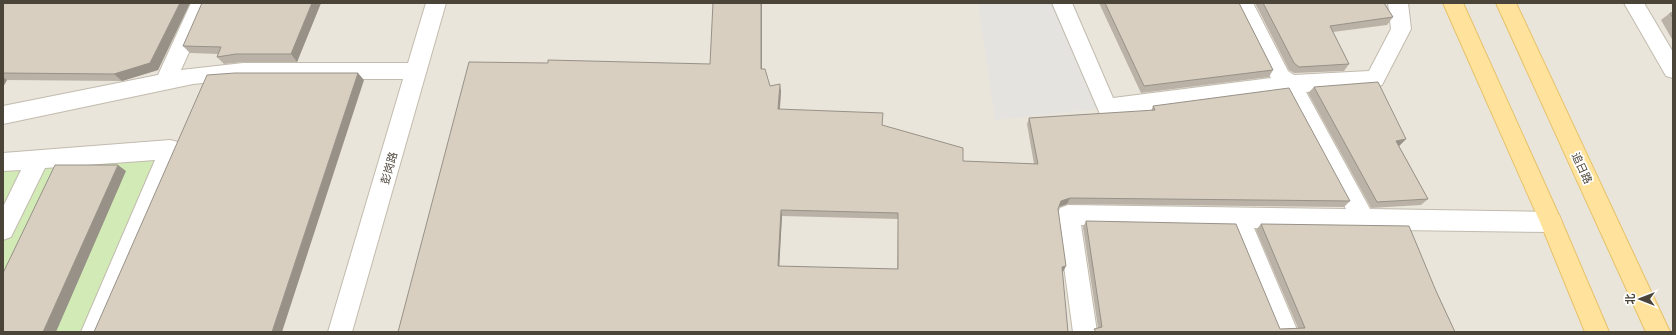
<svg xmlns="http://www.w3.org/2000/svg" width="1676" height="335" viewBox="0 0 1676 335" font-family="Ubuntu,'Noto Sans SC',sans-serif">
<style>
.residential{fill:#eae5da}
.green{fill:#d2eab5}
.parking{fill:#e5e3e0}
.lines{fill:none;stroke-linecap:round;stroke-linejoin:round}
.minor-casing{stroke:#c2bbae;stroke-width:2}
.major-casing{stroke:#e6c16a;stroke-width:2}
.minor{fill:#fff;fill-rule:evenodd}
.major{fill:#ffe39c;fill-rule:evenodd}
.wall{fill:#bab2a6;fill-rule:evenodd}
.shaded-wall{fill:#979187}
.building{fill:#d8cfc1;stroke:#979187;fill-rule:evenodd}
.labels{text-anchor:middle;stroke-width:3.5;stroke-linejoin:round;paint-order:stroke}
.street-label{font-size:11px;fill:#4b4439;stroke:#fff}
</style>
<rect width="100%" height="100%" fill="#f6f3ec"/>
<path class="residential" d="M 3,3 L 1673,3 L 1673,332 L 3,332 Z"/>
<path class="green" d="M 170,149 L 93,332 L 3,332 L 3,162 Z"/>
<path class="parking" d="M 978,3 L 1062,3 L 1107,108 L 995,120 Z"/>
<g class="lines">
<defs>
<path id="minor" d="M 191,3 L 211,3 L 181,70 L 243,63 L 408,63 L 426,3 L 446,3 L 352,332 L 328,332 L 403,79 L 243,79 L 193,84 L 3,124 L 3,106 L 158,75 Z
M 1052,3 L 1072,3 L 1113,98 L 1271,78 L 1233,3 L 1253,3 L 1288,71 L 1294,75 L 1369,71 L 1391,29 L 1388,3 L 1408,3 L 1411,29 L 1382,85 L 1375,87 L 1306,92 L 1370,209 L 1551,212 L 1559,215 L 1562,222 L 1559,229 L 1551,232 L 1254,228 L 1298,332 L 1274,332 L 1232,228 L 1081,225 L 1097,332 L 1073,332 L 1057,215 L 1060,208 L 1068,205 L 1346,209 L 1285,93 L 1107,117 L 1100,114 Z
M 1624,3 L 1644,3 L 1673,52 L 1673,78 L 1666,76 Z
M 170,140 L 178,142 L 181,149 L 105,332 L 81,332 L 155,160 L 45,168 L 11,237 L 3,240 L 3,207 L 21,170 L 3,171 L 3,153 Z"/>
<path id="major" d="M 1443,3 L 1463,3 L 1562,222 L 1609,332 L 1585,332 L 1540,222 Z
M 1496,3 L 1516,3 L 1670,332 L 1646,332 Z"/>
</defs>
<use href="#minor" class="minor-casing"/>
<use href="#major" class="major-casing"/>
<use href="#minor" class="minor"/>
<use href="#major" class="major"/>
</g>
<path class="wall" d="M 3,3 L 190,3 L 158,70 L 122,81 L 7,80 L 3,87 Z
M 321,3 L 297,62 L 243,62 L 224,64 L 217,57 L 218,54 L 190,53 L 183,46 Z
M 1099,3 L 1239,3 L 1273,70 L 1269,77 L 1141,93 Z
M 1255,3 L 1384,3 L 1393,17 L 1387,25 L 1333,32 L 1349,64 L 1344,71 L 1294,73 L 1289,70 Z
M 1670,13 L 1673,13 L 1673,41 L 1661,20 Z
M 548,63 L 710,64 L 762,69 L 770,86 L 781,91 L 780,110 L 882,125 L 963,161 L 1034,164 L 1027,124 L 1029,118 L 1151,111 L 1153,106 L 1350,201 L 1344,207 L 1067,204 L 1059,207 L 1058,209 L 1063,272 L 1062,272 L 398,332 ZM 782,216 L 898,219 L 897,269 L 779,266 Z
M 1314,87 L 1406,139 L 1399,146 L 1428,199 L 1421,205 L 1371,208 L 1308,93 Z
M 1086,221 L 1280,329 L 1298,328 L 1256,230 L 1261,224 L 1436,291 L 1455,332 L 1098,328 L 1083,227 Z"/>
<path class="shaded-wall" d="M 180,3 L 190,3 L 158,70 L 122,81 L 114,74 Z
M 312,3 L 321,3 L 297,62 L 291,54 Z
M 761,3 L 762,3 L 762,76 L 761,69 Z
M 358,73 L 364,80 L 282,332 L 272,332 Z
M 3,77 L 7,80 L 3,87 Z
M 780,84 L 781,91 L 779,116 L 778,109 Z
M 1406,139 L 1399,146 L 1390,148 L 1396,141 Z
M 118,165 L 126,171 L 56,332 L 43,332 Z
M 1070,198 L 1067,204 L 1059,207 L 1061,201 Z
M 781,210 L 782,216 L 779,272 L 778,266 Z
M 1066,266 L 1063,272 L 1059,273 L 1062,267 Z"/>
<path class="building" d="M 3,3 L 180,3 L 150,63 L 114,74 L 3,73 Z
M 202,3 L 312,3 L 291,54 L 236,54 L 217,57 L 221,47 L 183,46 Z
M 713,3 L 761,3 L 761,69 L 765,69 L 770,86 L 780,84 L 778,109 L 883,113 L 882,125 L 963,148 L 963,161 L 1038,164 L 1029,118 L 1155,110 L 1153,106 L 1289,88 L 1350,201 L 1070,198 L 1061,201 L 1058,209 L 1066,266 L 1062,267 L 1068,332 L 398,332 L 469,62 L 548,63 L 548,60 L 710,64 ZM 781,210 L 898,213 L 898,269 L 778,266 Z
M 1105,3 L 1239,3 L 1273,70 L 1144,86 Z
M 1263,3 L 1384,3 L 1393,17 L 1330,26 L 1349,64 L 1299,67 L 1294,63 Z
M 1670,13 L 1673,13 L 1673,18 Z
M 235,73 L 358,73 L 272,332 L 94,332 L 207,75 Z
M 1378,82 L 1406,139 L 1396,141 L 1428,199 L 1377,202 L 1314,87 Z
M 55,165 L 118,165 L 43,332 L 3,332 L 3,273 Z
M 1086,221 L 1236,224 L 1280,329 L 1305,328 L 1261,224 L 1409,226 L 1436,291 L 1455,332 L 1096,332 L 1094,329 L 1102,327 Z"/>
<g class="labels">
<g class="street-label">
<text transform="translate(389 168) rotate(-74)" y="4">彭岗路</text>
<text transform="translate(1582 168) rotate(65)" y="4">追日路</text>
</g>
</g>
<rect width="1676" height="335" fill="none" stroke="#4b4439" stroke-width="8"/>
<g transform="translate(1640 299) rotate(270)" stroke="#ffffff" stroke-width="3" paint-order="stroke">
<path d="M0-3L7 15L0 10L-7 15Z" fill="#4b4439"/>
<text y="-6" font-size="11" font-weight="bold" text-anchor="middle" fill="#4b4439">北</text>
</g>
</svg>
